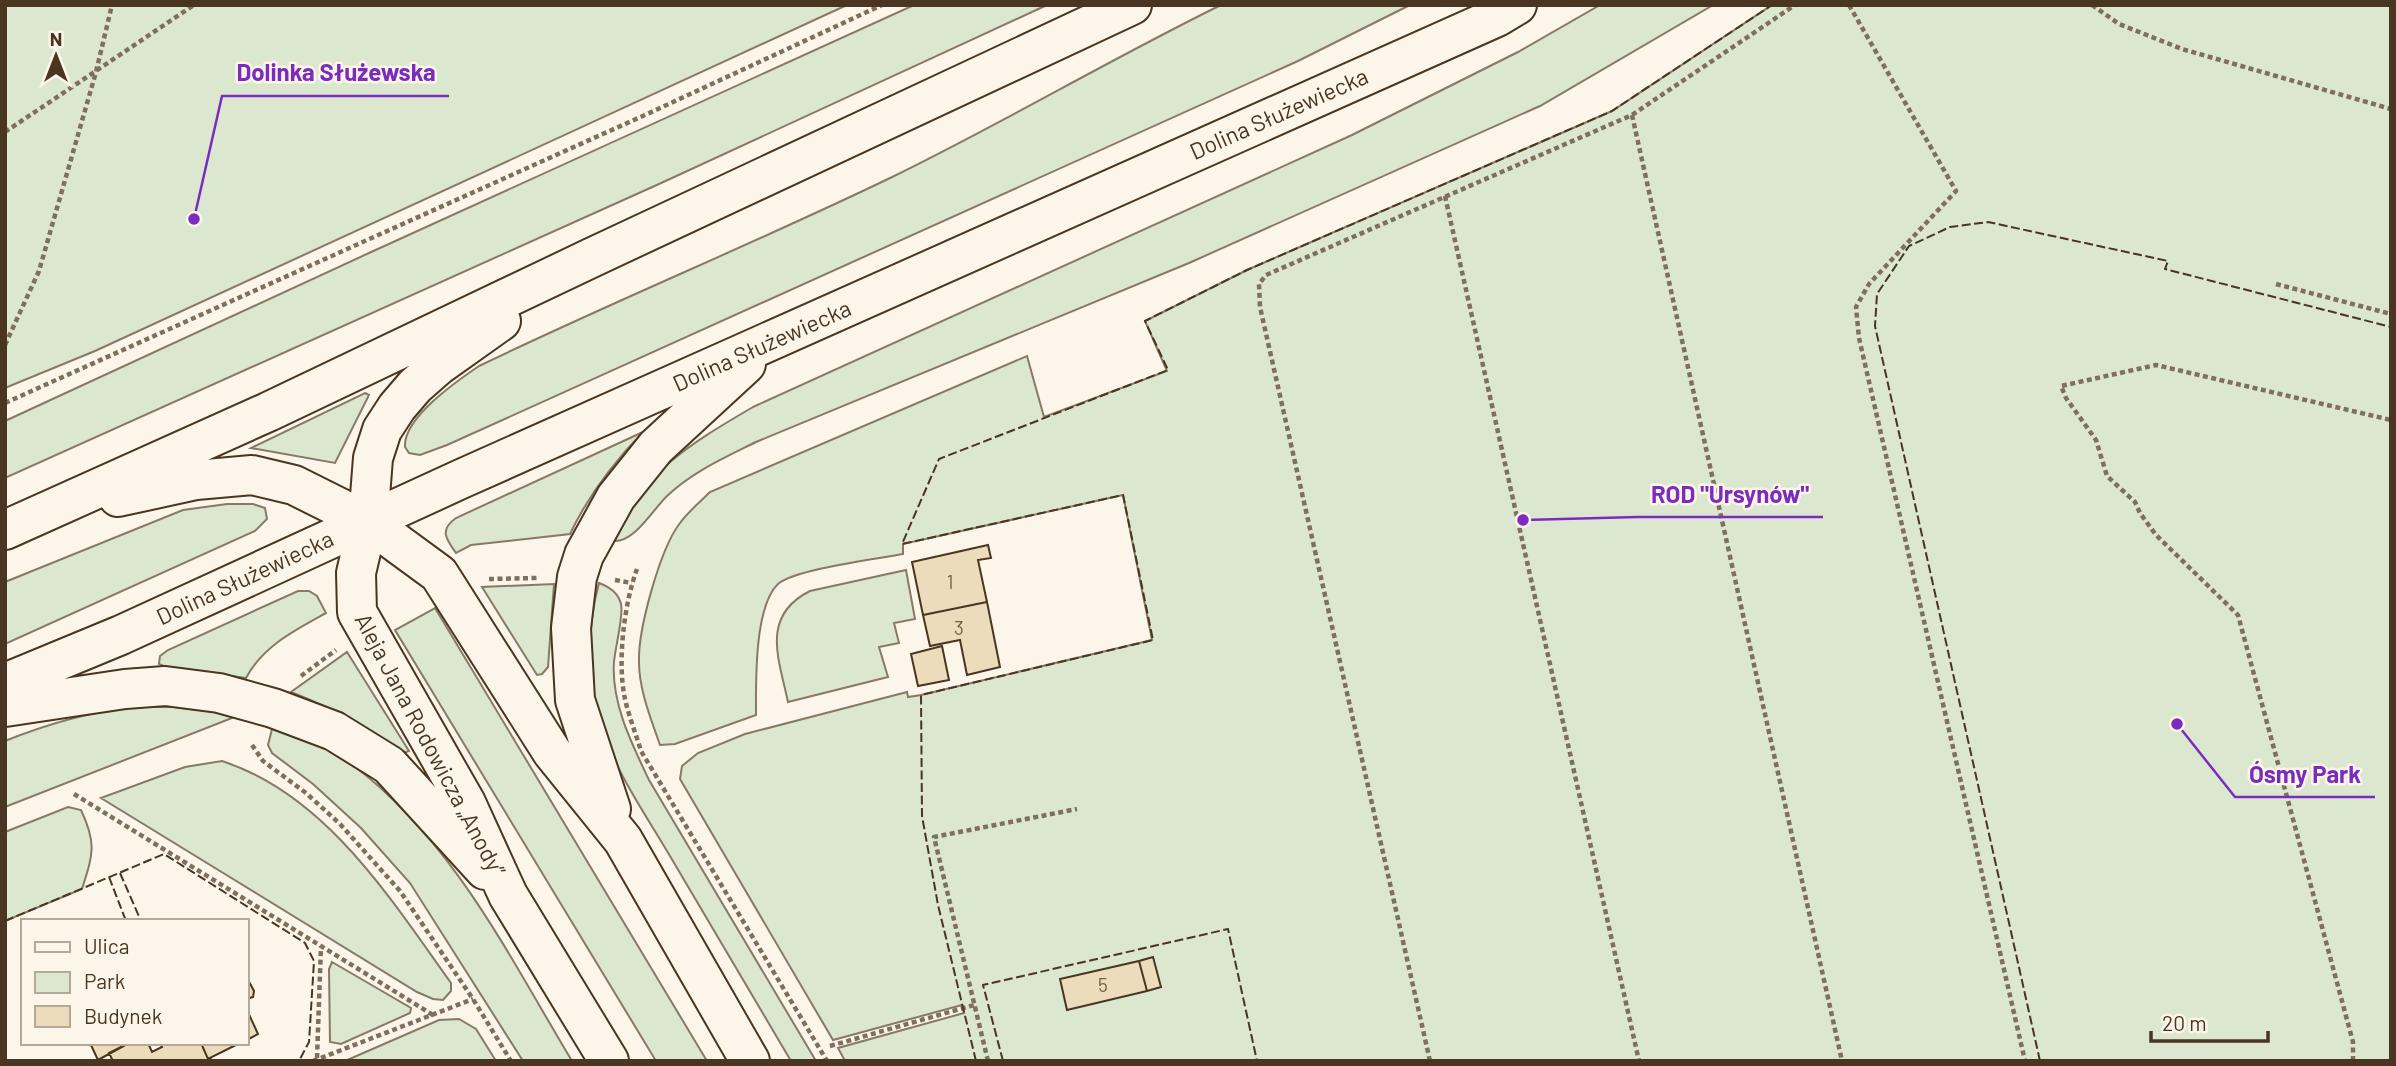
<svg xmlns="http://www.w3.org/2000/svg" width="2396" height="1066" viewBox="0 0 2396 1066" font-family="Barlow,sans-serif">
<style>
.green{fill:#dce7d0;stroke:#887966;stroke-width:2}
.building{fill:#ecdcbc;stroke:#4a3520;stroke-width:2}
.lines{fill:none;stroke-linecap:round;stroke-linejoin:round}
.major-casing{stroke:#4a3520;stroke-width:42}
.path{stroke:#7f6f5c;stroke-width:4.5;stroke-dasharray:5 3.5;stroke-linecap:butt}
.major{stroke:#fbf6e9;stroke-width:38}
.fence{stroke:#4a3520;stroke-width:2;stroke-dasharray:9 3.5;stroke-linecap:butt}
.labels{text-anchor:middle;stroke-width:5;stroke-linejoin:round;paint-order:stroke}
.number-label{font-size:19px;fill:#725f47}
.street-label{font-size:23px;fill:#4a3520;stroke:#fbf6e9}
.leader{fill:none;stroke:#7b2cbf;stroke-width:2.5}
.callout-dot{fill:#7b2cbf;stroke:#fbf6e9;stroke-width:2.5}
.callout-label{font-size:24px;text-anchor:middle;font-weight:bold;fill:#7b2cbf;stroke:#fbf6e9;stroke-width:5;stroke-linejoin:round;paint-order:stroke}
</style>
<rect width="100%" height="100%" fill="#fbf6e9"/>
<path class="green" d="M 5,5 L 847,5 L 95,351 L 5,388 Z
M 914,5 L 1047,5 L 659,184 L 5,478 L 5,421 L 369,253 Z
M 1221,5 L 1410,5 L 1298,61 L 447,445 L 420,455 L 409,453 L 405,447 C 403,418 457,381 479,366 C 614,301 753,244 888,179 C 1001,124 1109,60 1221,5 Z
M 1600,5 L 1713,5 L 1540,106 L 1189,263 L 756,442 C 724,458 692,472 666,497 C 652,511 634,543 613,541 C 643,471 690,444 753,407 L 1352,135 L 1518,52 Z
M 1772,5 L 2391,5 L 2391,1061 L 845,1061 L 838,1048 L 964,1013 L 962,1005 L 833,1040 L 680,779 L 682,766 L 698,753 L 745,734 L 907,692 L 908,697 L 921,695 L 1152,640 L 1123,495 L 903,544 L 903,554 C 877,559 795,569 778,584 C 754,607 756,683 756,715 L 675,744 L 660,745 C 651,719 639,690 639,662 C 638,629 660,549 680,523 C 688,512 700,502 710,492 L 1027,356 L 1044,417 L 1167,371 L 1145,321 L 1247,270 L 1612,111 Z
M 365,393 L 369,395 L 335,463 L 251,448 Z
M 643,432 C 614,462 588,496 570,534 L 471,545 L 456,553 C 446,539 439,530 456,518 Z
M 227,504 L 253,504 L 265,508 L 267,519 L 255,531 L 5,644 L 5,582 L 183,510 Z
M 906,570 L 915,619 L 894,623 L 899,643 L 879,647 L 888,677 L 788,702 C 779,659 760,616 810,591 Z
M 599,583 C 609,587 618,592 621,604 C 624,615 615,648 614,662 C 611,703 632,744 649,780 L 816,1061 L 791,1061 C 749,991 708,921 667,851 C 642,809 612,766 599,719 C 588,675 587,627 599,583 Z
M 554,584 L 548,667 L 542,674 L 537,675 L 482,587 Z
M 298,591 L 309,591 L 317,596 L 326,613 C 295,630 263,646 246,678 L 166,667 L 159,664 L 160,656 L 168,650 Z
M 435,608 L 707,1061 L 656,1061 L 395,630 Z
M 347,652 L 409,751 L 401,754 C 367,726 331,708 291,692 Z
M 130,707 L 174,707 L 233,714 L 232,718 L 5,807 L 5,741 C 47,724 86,713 130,707 Z
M 273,725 C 300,736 330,748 354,766 C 453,841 509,956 572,1061 L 523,1061 L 410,883 L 361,828 L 313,784 L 272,753 L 268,745 Z
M 222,761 C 326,795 390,898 451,983 L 451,991 L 443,1000 L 433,999 L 417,992 L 101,798 L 185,767 Z
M 68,807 L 81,810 C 97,844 93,854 82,889 L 5,921 L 5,832 Z
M 332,962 L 411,1008 L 410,1013 L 341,1044 L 330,1042 L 329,969 Z
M 459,1019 L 476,1029 L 496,1061 L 345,1061 L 439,1020 Z"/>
<path class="building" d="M 988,545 L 991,558 L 978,560 L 987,602 L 923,615 L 912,562 Z
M 987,602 L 1000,667 L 967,675 L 960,640 L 930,646 L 923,615 Z
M 942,646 L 949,680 L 918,686 L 911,654 Z
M 1153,957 L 1161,987 L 1147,991 L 1139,961 Z
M 1139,961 L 1147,991 L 1067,1010 L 1060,979 Z
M 247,978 L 254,991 L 253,997 L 247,999 Z
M 247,1010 L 258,1034 L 247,1040 Z
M 90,1043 L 129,1043 L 98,1060 Z
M 129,1043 L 148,1043 L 152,1052 L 162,1047 L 160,1043 L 201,1043 L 208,1059 L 210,1058 L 212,1061 L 113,1061 L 109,1053 Z
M 201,1043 L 240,1043 L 208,1059 Z"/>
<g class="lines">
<defs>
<path id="major" d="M 501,321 L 439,365 L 415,386 L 397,407 L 382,430 L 373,458 L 368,522 L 356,573 L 357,612 L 466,803 L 508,895 L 609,1061
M 118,497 L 196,480 L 252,475 L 294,485 L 368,522 L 439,574 L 552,752 L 623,840 L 750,1061
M 5,530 L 268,412 L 591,258 L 1132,5
M 5,683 L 121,635 L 461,479 L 1497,17 L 1517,5
M 5,707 L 125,689 L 165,686 L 219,693 L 273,708 L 334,731 L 389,765 L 485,870
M 611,809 L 575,700 L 571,628 L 577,577 L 584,555 L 616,497 L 656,447 L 746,364"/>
</defs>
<use href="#major" class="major-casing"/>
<path class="path" d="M 1849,5 L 1956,191 L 1869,284 L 1856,307 L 1859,338 L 2025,1061
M 2092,5 L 2119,24 L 2182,49 L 2391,109
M 1632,115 L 1842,1061
M 5,132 L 194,5
M 1445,196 L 1639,1061
M 2276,284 L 2391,314
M 5,345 L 39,271 L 96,72 L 112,5
M 5,403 L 645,115 L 882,5
M 637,569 C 624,604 617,662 625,699 C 629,717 636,734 641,751 L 827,1061
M 489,579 L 537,578
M 615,580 L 632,583
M 301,676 L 336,650
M 252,745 L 263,761 L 306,793 L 340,824 L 400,891 L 473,999 L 511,1061
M 74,794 L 433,1015
M 830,1046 L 974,1005
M 317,1058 L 321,946
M 313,1061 L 473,999
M 988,1061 L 934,837 L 1077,809
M 1430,1061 L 1260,307 L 1259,284 L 1266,275 L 1632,115 L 1795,5
M 2353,1061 L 2353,1042 L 2238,615 L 2156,535 L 2140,513 L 2135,502 L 2107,476 L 2096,440 L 2066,398 L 2061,386 L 2156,365 L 2391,420"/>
<use href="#major" class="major"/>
<path class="fence" d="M 120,873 L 141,921
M 109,877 L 126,921
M 5,921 L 164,854 L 305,943 L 314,961 L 309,1042 L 299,1061
M 976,1061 L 938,905 L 922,816 L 921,695 L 1153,640 L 1123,495 L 902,544 L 939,459 L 1168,370 L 1145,321 L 1247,270 L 1612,111 L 1772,5
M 1003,1061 L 983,985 L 1228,929 L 1257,1061
M 2040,1061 L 1875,326 L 1877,294 L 1909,246 L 1950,227 L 1988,222 L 2168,261 L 2165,269 L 2391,327"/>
</g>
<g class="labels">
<g class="number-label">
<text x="950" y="589">1</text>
<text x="959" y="635">3</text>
<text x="1103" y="992">5</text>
</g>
<g class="street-label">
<text transform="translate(1279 114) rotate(-24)" y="8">Dolina Służewiecka</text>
<text transform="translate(762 346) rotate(-24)" y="8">Dolina Służewiecka</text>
<text transform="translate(245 578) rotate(-25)" y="8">Dolina Służewiecka</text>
<text transform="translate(430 745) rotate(62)" y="8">Aleja Jana Rodowicza „Anody”</text>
</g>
</g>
<path class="leader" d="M194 219L222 96H449M1523 520L1637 517H1823M2177 724L2235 797H2375"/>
<g class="callout-dot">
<circle cx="194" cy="219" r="7"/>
<circle cx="1523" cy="520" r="7"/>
<circle cx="2177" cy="724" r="7"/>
</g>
<g class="callout-label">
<text x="336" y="81">Dolinka Służewska</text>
<text x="1730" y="503">ROD "Ursynów"</text>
<text x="2305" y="783">Ósmy Park</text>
</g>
<rect width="2396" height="1066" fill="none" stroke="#4a3520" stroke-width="14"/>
<rect x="21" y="919" width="228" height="126" fill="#fbf6e9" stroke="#b4a999" stroke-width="2"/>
<rect x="35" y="942" width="35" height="10" fill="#fbf6e9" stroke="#b4a999" stroke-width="2"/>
<text x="84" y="954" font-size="21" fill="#4a3520">Ulica</text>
<rect x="35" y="972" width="35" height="21" fill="#dce7d0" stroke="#b4a999" stroke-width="2"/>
<text x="84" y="989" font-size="21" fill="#4a3520">Park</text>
<rect x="35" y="1006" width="35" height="21" fill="#ecdcbc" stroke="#b4a999" stroke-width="2"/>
<text x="84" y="1024" font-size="21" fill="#4a3520">Budynek</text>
<g transform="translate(56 56)" stroke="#fbf6e9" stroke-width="5" paint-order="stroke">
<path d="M0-5L12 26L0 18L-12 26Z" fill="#4a3520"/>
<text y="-10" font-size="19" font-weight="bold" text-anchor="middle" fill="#4a3520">N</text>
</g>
<path d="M2151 1031v10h117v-10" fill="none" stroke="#4a3520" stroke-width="3.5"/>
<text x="2162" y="1031" font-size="21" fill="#4a3520" stroke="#fbf6e9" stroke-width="5" paint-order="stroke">20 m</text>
</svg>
